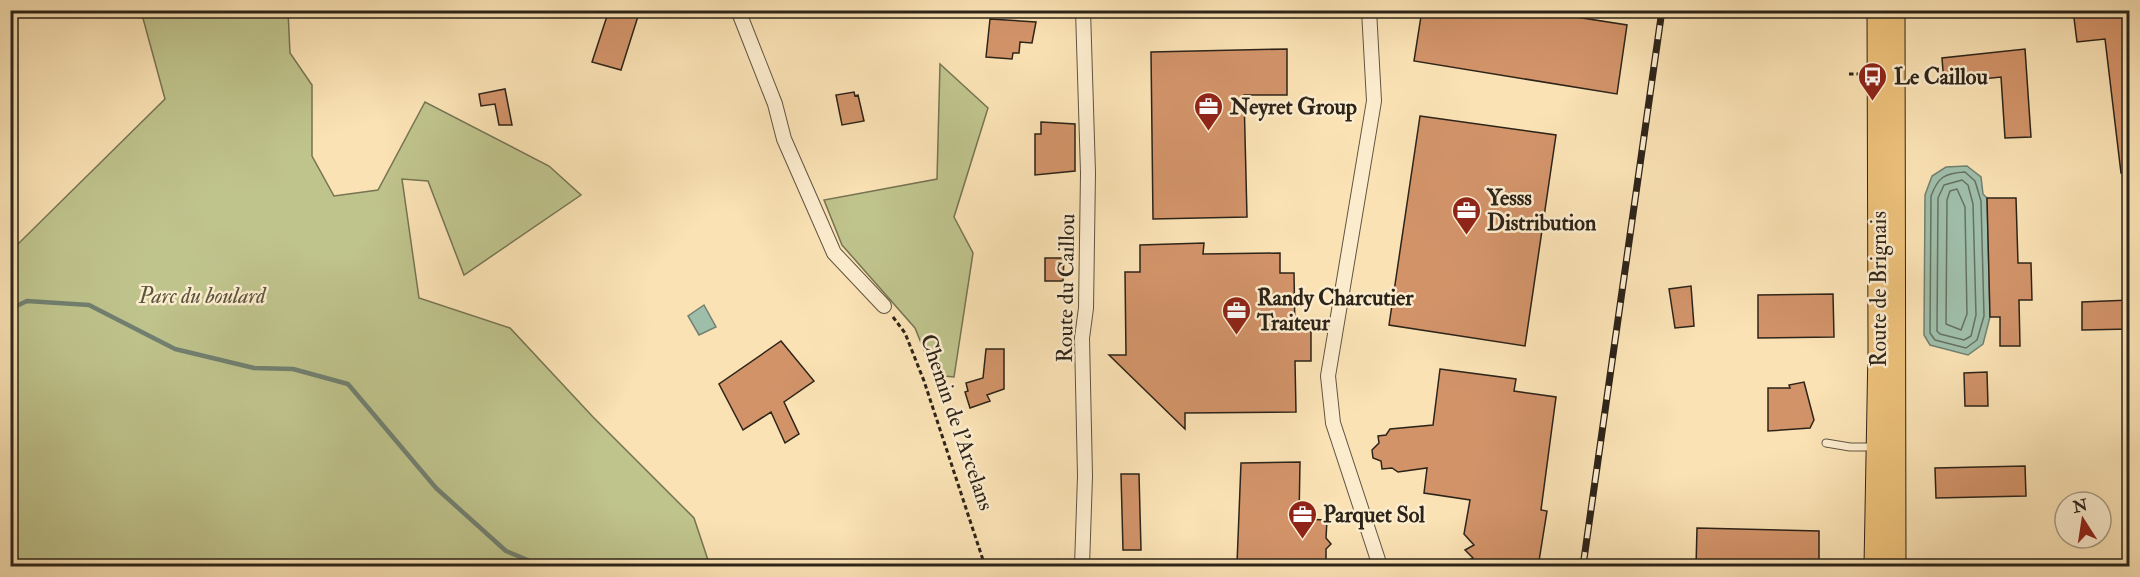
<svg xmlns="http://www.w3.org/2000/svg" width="2140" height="577" viewBox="0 0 2140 577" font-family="'IM FELL Double Pica',serif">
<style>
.green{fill:#bfc38c;stroke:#767452;stroke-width:1.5}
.water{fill:#9fbeaa;stroke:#718070;stroke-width:1.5}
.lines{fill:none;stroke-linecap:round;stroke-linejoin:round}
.shore{stroke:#667162;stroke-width:1.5}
.stream{stroke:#718070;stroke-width:4.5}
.building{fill:#d29369;stroke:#2d2419;stroke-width:1.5}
.lane-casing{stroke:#605440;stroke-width:9}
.street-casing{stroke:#605440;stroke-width:16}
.primary-casing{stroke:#2d2419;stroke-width:23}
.path{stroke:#2d2419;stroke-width:3;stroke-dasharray:4.5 3;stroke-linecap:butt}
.lane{stroke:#fcecce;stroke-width:7}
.street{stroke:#fcecce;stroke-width:14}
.primary{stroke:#edc17a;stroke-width:21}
.rail-casing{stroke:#2d2419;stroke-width:7}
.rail{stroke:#fcecce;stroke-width:4.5;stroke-dasharray:14;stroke-linecap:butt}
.labels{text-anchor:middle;stroke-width:5;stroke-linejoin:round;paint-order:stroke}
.poi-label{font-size:22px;font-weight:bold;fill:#2d2419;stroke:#fcecce;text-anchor:start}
.street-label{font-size:22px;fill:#2d2419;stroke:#fcecce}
.park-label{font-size:22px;font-style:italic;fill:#59543c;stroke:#fcecce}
</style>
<rect width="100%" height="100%" fill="#fae2b4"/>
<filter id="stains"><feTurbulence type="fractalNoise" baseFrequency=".00333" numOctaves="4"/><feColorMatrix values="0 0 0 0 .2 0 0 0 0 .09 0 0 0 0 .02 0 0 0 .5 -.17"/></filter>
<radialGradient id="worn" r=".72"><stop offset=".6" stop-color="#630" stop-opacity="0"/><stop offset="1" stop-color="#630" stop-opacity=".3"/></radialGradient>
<path class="green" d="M 141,11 L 288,11 L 290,53 L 312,85 L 312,156 L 334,196 L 378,190 L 425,102 L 549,166 L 581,195 L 464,275 L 428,181 L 402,179 L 419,298 L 510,328 L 593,417 L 694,518 L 710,566 L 11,566 L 11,243 L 17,245 L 165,99 Z
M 940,64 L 988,108 L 954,217 L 973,253 L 954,377 L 934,375 L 915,328 L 842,245 L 824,200 L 937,179 Z"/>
<path class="water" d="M 1967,166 L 1981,177 L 1983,194 L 1987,198 L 1990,317 L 1983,344 L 1968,355 L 1930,345 L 1924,335 L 1925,195 L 1932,176 L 1946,167 Z
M 704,305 L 716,327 L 699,335 L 688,316 Z"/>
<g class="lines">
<path class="shore" d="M 1965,172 L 1975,181 L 1981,201 L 1984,316 L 1977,340 L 1966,348 L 1935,340 L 1930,333 L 1931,196 C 1938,177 1945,173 1965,172 Z
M 1962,180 L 1968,185 L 1973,204 L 1976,315 L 1971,336 L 1964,340 L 1940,334 L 1937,331 L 1938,198 L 1944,185 Z
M 1957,189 L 1965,207 L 1967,314 L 1961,330 L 1946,324 L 1947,200 L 1950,191 Z"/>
<path class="stream" d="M 10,309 L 27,301 L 89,305 L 175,349 L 254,368 L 293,369 L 348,384 L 436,488 L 506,551 L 542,566"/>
</g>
<path class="building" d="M 609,10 L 640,10 L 621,70 L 592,62 Z
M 1422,10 L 1531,10 L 1627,25 L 1617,94 L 1414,61 Z
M 2073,10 L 2130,10 L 2130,173 L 2121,173 L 2105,39 L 2077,42 Z
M 990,19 L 1036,22 L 1032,43 L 1020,42 L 1019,53 L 1013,53 L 1012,59 L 986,57 Z
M 1287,49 L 1287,95 L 1244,95 L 1247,217 L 1153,219 L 1151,52 Z
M 2025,49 L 2031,137 L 2005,138 L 2001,77 L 1944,83 L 1942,58 Z
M 505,89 L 512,125 L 499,125 L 495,104 L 481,106 L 479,94 Z
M 854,92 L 855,96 L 858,95 L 864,121 L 842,125 L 836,95 Z
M 1420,116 L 1556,135 L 1525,346 L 1389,325 Z
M 1041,122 L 1075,124 L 1075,171 L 1035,175 L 1035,134 L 1041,134 Z
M 1987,198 L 2016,198 L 2018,263 L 2031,263 L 2032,300 L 2019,300 L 2020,346 L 2000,346 L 2000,317 L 1990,317 Z
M 1204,243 L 1203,254 L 1280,253 L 1280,273 L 1294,273 L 1295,331 L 1311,331 L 1311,361 L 1295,361 L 1296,412 L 1185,413 L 1185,429 L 1109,355 L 1126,355 L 1125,272 L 1140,272 L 1140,245 Z
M 1045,258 L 1064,258 L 1063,281 L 1045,281 Z
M 1691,286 L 1694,326 L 1675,328 L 1669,289 Z
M 1833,294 L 1834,337 L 1758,338 L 1758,295 Z
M 2130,300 L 2130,329 L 2082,330 L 2082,302 Z
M 781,341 L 814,381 L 784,402 L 799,434 L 785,443 L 771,412 L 743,430 L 719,384 Z
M 986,349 L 1004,349 L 1004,389 L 987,395 L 990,401 L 970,408 L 965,392 L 968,391 L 966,383 L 983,378 Z
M 1440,369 L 1516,379 L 1514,391 L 1556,397 L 1541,510 L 1547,511 L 1538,567 L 1455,567 L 1473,558 L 1465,550 L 1474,545 L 1464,534 L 1470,500 L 1424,493 L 1427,468 L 1398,472 L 1392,468 L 1382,469 L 1381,461 L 1373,458 L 1372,450 L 1379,443 L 1378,436 L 1386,435 L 1390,429 L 1433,425 Z
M 1987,372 L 1988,406 L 1965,406 L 1964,373 Z
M 1804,382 L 1814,420 L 1810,428 L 1768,431 L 1768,388 L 1790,388 L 1789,385 Z
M 1300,462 L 1299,519 L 1327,520 L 1326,538 L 1331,544 L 1326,549 L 1326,567 L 1237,564 L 1241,463 Z
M 2025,466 L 2026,496 L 1936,498 L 1935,468 Z
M 1121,474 L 1139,474 L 1141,550 L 1123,550 Z
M 1697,528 L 1819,531 L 1819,567 L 1696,567 Z"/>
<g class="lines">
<defs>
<path id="lane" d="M 1826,443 L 1850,447 L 1874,447"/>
<path id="street" d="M 738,10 L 775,104 L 784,139 L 834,253 L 884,306
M 1369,10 L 1374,101 L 1328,376 L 1333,423 L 1380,566
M 1082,566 L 1085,476 L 1082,338 L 1086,308 L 1088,173 L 1083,10"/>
<path id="primary" d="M 1894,10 L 1895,566
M 1875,566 L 1879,349 L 1878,10"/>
</defs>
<use href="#lane" class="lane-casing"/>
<use href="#street" class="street-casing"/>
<use href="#primary" class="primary-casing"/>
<path class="path" d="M 1849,74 L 1862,74
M 893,317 L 905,333 L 924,381 L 985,566"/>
<use href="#lane" class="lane"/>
<use href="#street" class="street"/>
<use href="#primary" class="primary"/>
<defs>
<path id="rail" d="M 1583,566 L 1662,10"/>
</defs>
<use href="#rail" class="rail-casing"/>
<use href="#rail" class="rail"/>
</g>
<defs>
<symbol id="bus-pin" viewBox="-11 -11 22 30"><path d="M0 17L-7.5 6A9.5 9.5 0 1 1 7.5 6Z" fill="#8f2418" stroke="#fcecce"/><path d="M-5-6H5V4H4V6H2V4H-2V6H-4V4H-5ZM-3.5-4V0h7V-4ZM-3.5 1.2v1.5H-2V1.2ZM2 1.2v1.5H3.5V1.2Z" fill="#fff"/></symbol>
<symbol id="office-pin" viewBox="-11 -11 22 30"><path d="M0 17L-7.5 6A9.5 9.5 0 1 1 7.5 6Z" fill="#8f2418" stroke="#fcecce"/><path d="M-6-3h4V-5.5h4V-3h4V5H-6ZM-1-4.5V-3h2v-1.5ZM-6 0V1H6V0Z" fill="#fff"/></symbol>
</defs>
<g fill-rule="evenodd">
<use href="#bus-pin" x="1856" y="60" width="33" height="45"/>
<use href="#office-pin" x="1192" y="90" width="33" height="45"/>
<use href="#office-pin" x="1450" y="194" width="33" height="45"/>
<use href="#office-pin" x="1220" y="294" width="33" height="45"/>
<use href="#office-pin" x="1286" y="498" width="33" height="45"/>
</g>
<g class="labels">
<g class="poi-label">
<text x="1894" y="84">Le Caillou</text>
<text x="1230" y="114">Neyret Group</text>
<text x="1487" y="205">Yesss<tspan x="1487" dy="25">Distribution</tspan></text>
<text x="1257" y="305">Randy Charcutier<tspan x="1257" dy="25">Traiteur</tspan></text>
<text x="1323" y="522">Parquet Sol</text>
</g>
<g class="street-label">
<text transform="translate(1065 288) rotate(-89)" y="8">Route du Caillou</text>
<text transform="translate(1878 289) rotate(-90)" y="8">Route de Brignais</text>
<text transform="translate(958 422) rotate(71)" y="8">Chemin de l'Arcelans</text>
</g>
<g class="park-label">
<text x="202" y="303">Parc du boulard</text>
</g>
</g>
<rect width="2140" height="577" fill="none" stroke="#fae2b4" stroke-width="36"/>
<rect x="12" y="12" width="2116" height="553" fill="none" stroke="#2d2419" stroke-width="3"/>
<rect x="18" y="18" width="2104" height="541" fill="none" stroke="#2d2419" stroke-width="1.5"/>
<g transform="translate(2083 520) rotate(348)"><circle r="28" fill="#fcecce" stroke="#a99c86" stroke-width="1.5"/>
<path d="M0-4.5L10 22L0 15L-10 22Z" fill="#8f2418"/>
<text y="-9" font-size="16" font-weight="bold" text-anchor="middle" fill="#2d2419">N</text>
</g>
<rect width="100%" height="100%" filter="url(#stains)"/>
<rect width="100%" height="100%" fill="url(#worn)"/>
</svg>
